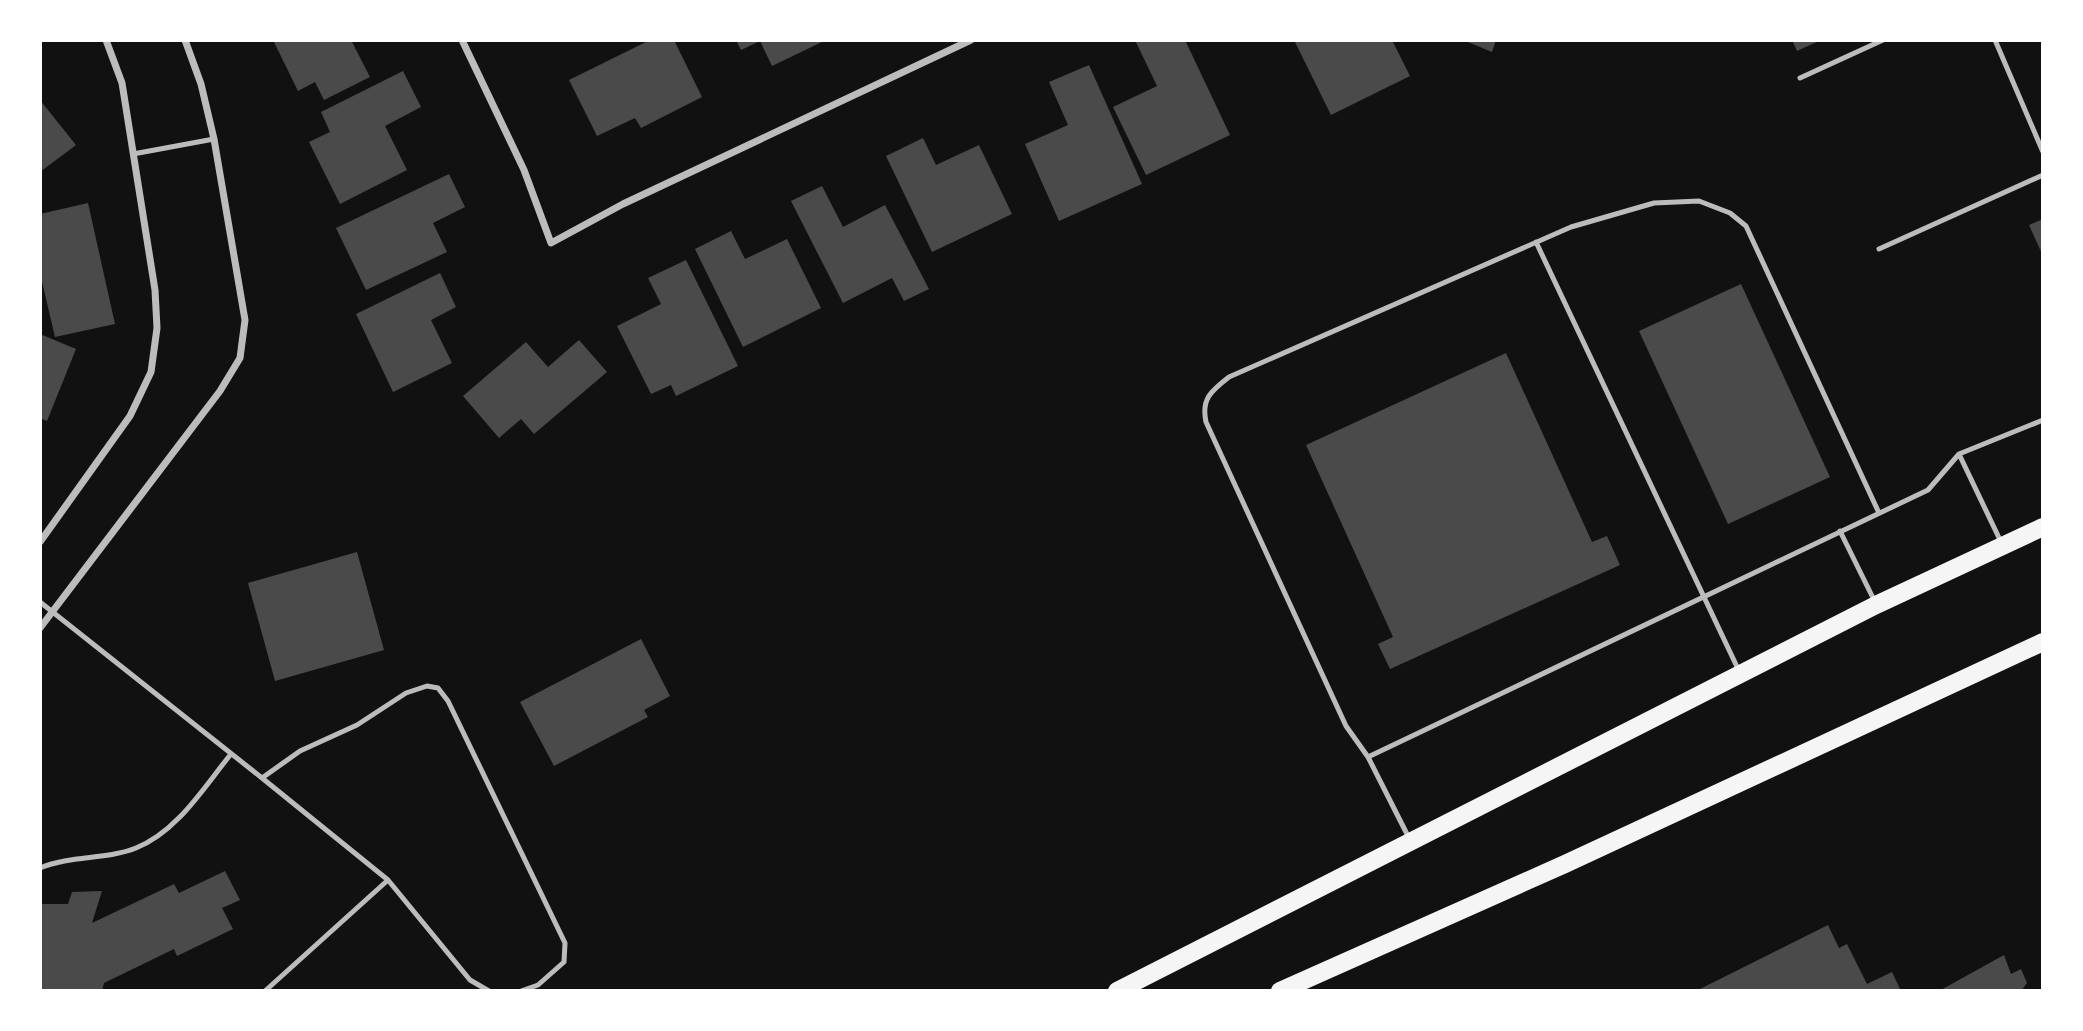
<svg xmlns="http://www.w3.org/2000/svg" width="2083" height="1031" viewBox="0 0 2083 1031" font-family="Jost,sans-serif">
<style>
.building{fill:#4a4a4a}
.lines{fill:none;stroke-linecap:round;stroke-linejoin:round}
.service{stroke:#bcbcbc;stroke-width:5}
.minor{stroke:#bcbcbc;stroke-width:7}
.primary{stroke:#f5f5f5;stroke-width:18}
</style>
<rect width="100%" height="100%" fill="#111"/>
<path class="building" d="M 273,40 L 351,40 L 370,77 L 324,100 L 315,82 L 298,91 Z
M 650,40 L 674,40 L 702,97 L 641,128 L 635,118 L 597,136 L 569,80 Z
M 736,40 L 826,40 L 772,66 L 760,41 L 741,50 Z
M 1135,40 L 1185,40 L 1230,135 L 1146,175 L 1113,107 L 1157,86 Z
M 1294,40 L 1392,40 L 1410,76 L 1331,115 Z
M 1463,40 L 1496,40 L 1492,52 Z
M 1792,40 L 1821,40 L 1797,51 Z
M 1089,65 L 1142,184 L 1059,221 L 1025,144 L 1068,125 L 1049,82 Z
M 403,71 L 421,107 L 385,126 L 407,170 L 340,204 L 309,142 L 330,132 L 321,112 Z
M 40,100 L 76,145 L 40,172 Z
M 923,138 L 936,165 L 979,145 L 1012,214 L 932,252 L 886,156 Z
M 449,174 L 465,207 L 433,223 L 447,252 L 366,290 L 336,228 Z
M 822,186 L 843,227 L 885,205 L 929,289 L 904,301 L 892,278 L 843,303 L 791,201 Z
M 88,203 L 115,324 L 55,337 L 40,273 L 40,214 Z
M 2043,219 L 2043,256 L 2029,225 Z
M 731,231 L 745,259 L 787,239 L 821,308 L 743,347 L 695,249 Z
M 686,260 L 738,366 L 676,396 L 671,385 L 651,394 L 617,326 L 661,304 L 648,278 Z
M 440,273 L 456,307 L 431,320 L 452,363 L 393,392 L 356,314 Z
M 1741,284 L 1830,477 L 1728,524 L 1639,331 Z
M 40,334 L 76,349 L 47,421 L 40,418 Z
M 579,340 L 607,372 L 534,434 L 521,419 L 499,438 L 463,396 L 526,342 L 548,367 Z
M 1506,353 L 1592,542 L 1607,536 L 1620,565 L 1390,669 L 1378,644 L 1393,637 L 1306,445 Z
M 357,552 L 384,650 L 275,681 L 248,583 Z
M 641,639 L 670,696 L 644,710 L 648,717 L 554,766 L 520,702 Z
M 225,871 L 240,900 L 222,908 L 233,929 L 177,956 L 174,949 L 104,983 L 102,991 L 40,991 L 40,904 L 68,904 L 72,892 L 102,891 L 92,923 L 174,884 L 179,893 Z
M 1828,925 L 1839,948 L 1847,944 L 1867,984 L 1892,972 L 1901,991 L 1696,991 Z
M 2004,955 L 2011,974 L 2021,969 L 2027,983 L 2021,991 L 1939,991 Z"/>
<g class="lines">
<path class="service" d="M 1995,40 L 2043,152
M 1800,78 L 1883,40
M 133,154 L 214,139
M 1536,242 L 1739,671
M 1879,249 L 2043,175
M 1959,454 L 2001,542
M 1840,531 L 1875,602
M 40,602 L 262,778 L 300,751 L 357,725 L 406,693 L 427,686 L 438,688 L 448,701 L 565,943 L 564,962 L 538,985 L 521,991
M 1368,757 L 1928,490 L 1959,454 L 2043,420
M 262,778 L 388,880
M 1410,840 L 1368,757 L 1346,726 L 1206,422 C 1201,399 1211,391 1229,377 L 1571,227 L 1654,203 L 1699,201 L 1730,213 L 1746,226 L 1879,513
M 40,868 C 71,855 106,860 136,848 C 177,832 204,787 231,754
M 265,991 L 388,880 L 470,980 L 489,991"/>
<path class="minor" d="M 462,40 L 524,170 L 551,243 L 623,204 L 971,40
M 40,542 L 130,416 L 151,372 L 157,328 L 155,290 L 122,83 L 106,40
M 40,628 L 220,391 L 240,358 L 245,320 L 214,139 L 201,84 L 185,40"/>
<path class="primary" d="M 1117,991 L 1876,605 L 2043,527
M 1280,991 L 1565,864 L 2043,642"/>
</g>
<rect width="2083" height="1031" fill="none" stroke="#ffffff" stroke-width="84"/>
</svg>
